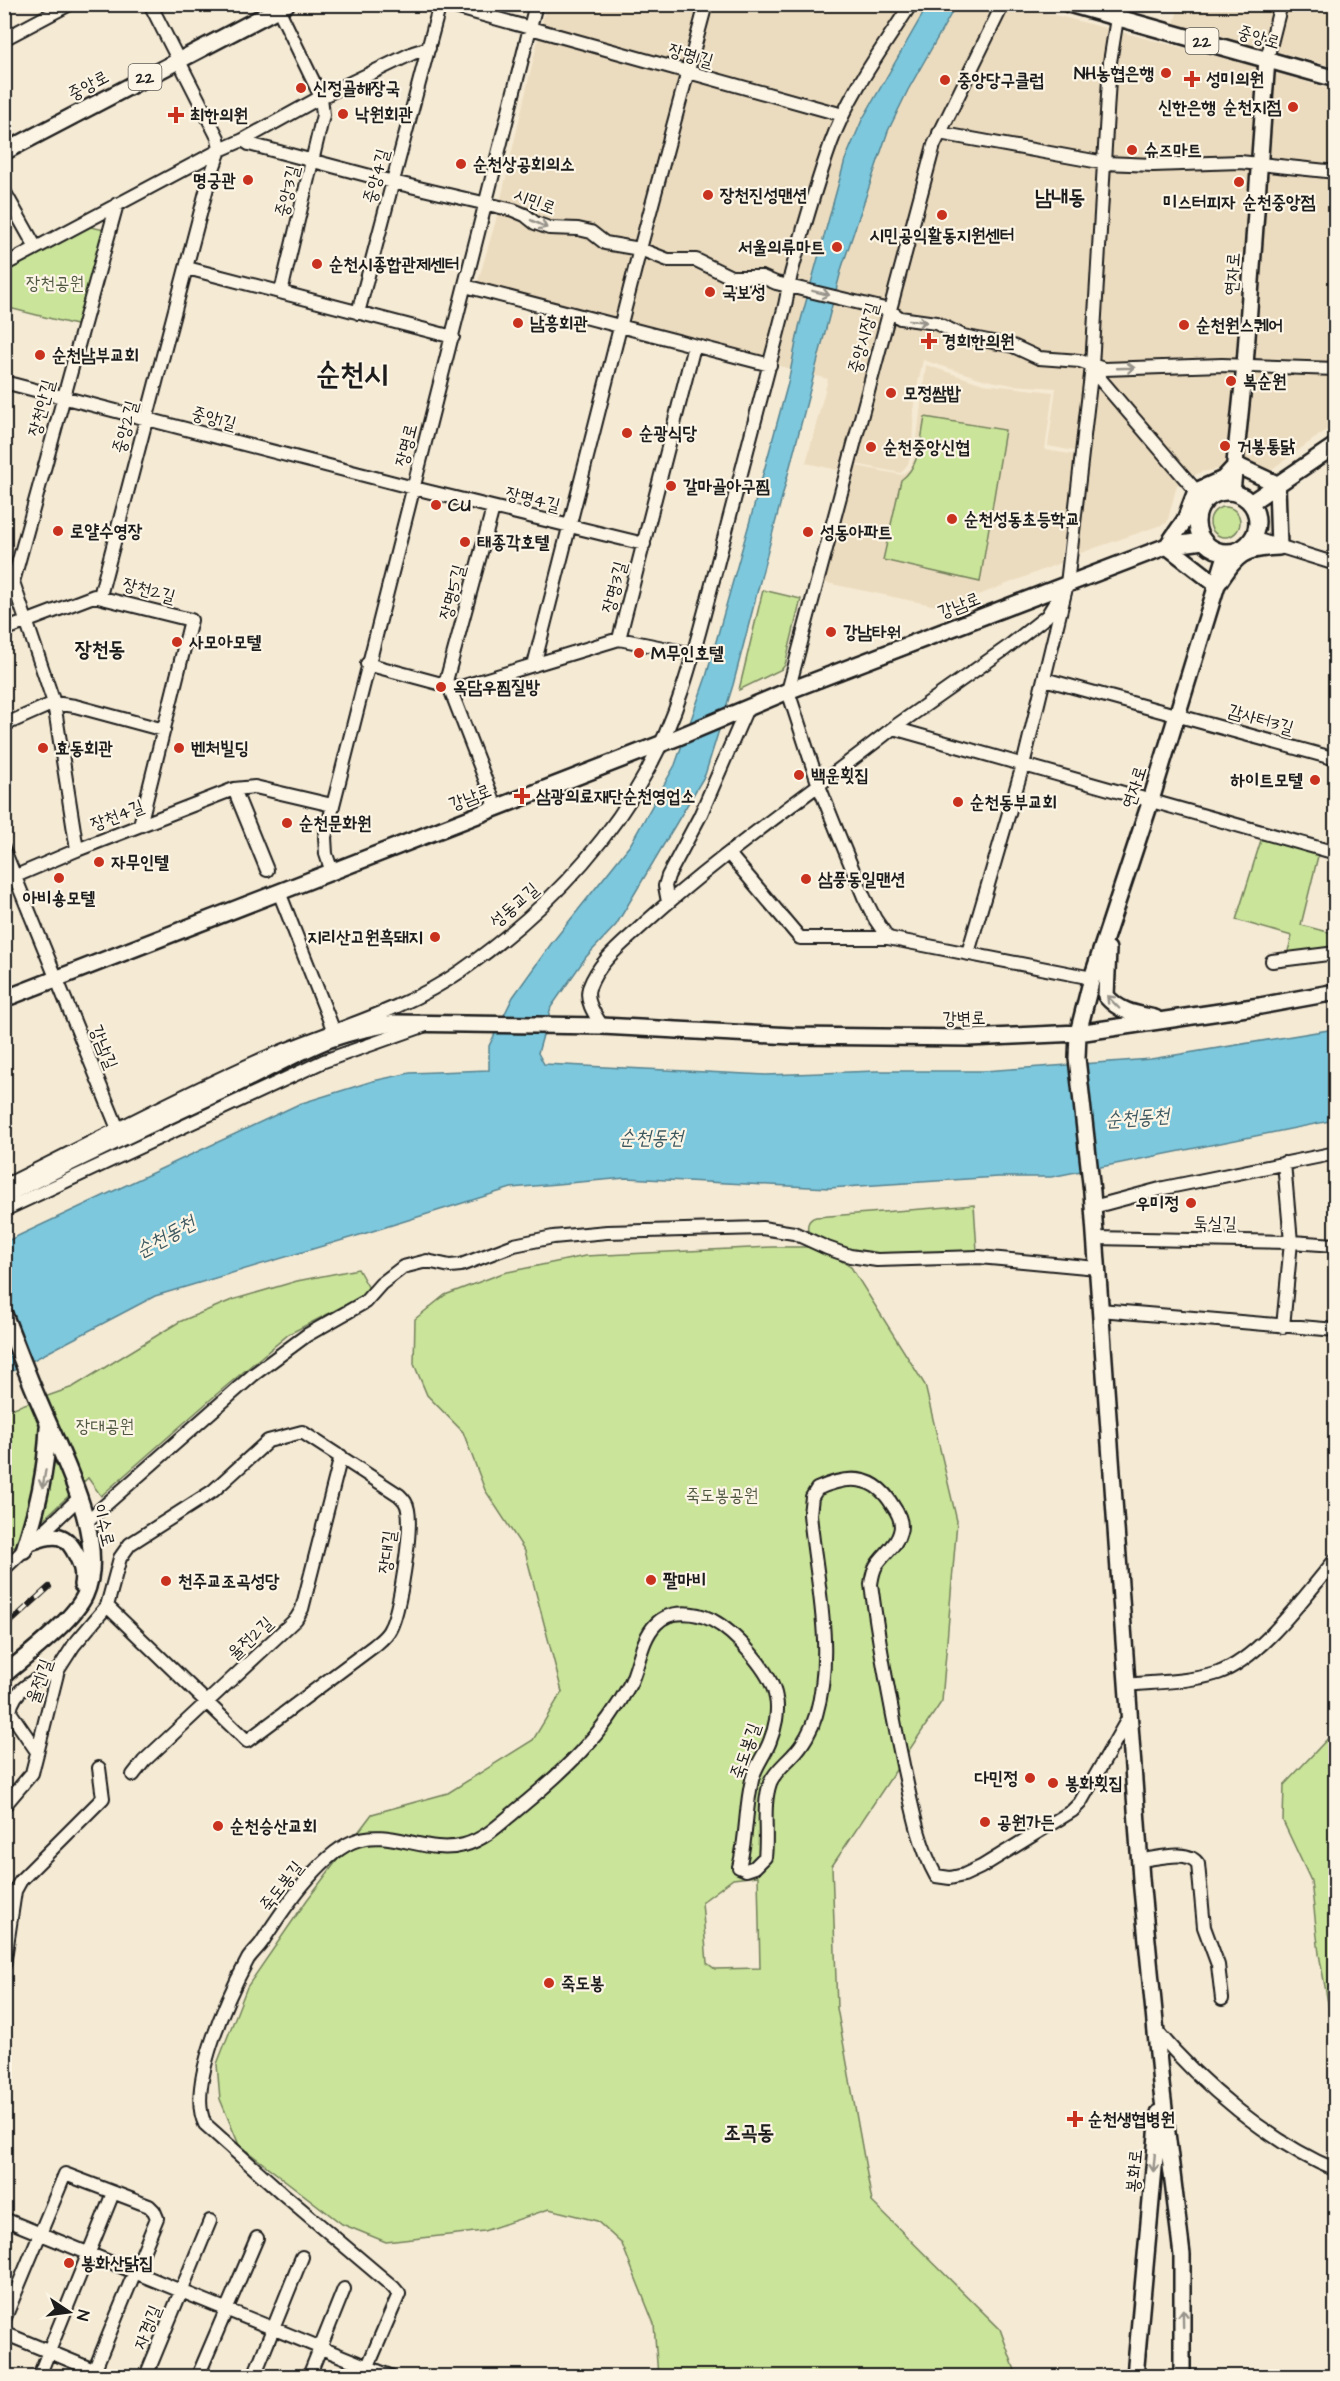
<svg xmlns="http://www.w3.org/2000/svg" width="1340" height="2381" viewBox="0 0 1340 2381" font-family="'Architects Daughter','Poor Story',sans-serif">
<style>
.built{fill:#ecdcbf}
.green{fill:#cae49a;stroke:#73805b;stroke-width:1.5;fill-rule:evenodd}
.water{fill:#7dc8dd;stroke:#568390;stroke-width:1.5}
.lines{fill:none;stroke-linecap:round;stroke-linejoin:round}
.minor-casing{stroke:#1c1c1c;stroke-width:16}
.major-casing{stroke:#1c1c1c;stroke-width:20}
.minor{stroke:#fcf5e5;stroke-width:12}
.major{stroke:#fcf5e5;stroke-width:15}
.rail-casing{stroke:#1c1c1c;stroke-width:6}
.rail{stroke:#fcf5e5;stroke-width:4;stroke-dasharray:11;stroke-linecap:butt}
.oneway{stroke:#97938b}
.poi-dot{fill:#c8321e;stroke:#fcf5e5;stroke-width:2}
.labels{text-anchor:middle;stroke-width:4.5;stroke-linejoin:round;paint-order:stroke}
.shield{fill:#fcf5e5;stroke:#5f5d58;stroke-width:1.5}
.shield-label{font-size:16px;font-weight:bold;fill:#1c1c1c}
.street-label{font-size:18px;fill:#1c1c1c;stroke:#fcf5e5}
.poi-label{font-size:18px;font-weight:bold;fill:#1c1c1c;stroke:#fcf5e5;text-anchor:start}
.park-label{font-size:18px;fill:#505842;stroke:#fcf5e5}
.water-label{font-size:20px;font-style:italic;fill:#3e5860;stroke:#fcf5e5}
.quarter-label{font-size:21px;font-weight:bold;fill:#1c1c1c;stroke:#fcf5e5}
.town-label{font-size:30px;font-weight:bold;fill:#1c1c1c;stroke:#fcf5e5}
</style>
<rect width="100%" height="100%" fill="#f5ead4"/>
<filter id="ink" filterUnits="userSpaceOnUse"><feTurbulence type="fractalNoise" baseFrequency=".0167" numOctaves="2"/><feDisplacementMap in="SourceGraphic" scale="12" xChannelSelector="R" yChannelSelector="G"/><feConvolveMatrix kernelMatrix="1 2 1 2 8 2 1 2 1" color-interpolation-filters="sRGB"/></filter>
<g filter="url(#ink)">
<path class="built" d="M 546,5 L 1016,5 L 1265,69 L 1335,91 L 1335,424 L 1265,474 L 1224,468 L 1201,472 L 1177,485 L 1167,523 L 1063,559 L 1079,452 L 1048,446 L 1056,388 L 1012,385 L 986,380 L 923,360 L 914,401 L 912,451 L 908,464 L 901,473 L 841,461 L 838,470 L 806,463 L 828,379 L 477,285 L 496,220 Z
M 1179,5 L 1335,5 L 1335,67 L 1174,24 Z
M 926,365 L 983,384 L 1053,392 L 1045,450 L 1076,455 L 1060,563 L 946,608 L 822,582 L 851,465 L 902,475 L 911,467 L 915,454 Z"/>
<path class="green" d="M 86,226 L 105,230 L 80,326 L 5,307 L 5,272 Z
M 925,417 L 1005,430 L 980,582 L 883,560 L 901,480 C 920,467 921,438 925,417 Z
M1210 522a15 15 0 1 1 30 0a15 15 0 1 1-30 0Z
M 763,590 L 801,599 L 785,665 L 782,669 L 739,690 Z
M 1262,837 L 1319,852 L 1301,925 L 1335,934 L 1335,948 L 1287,955 L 1292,936 L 1236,920 Z
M 974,1205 L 977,1251 L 860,1255 L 837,1247 L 809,1234 C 806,1226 808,1219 816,1217 Z
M 772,1247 L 808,1247 L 829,1253 L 851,1267 L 925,1385 L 957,1521 L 942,1701 L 832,1866 L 837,2008 L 872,2202 L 1000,2329 L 1017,2376 L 658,2376 L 654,2324 L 622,2244 L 597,2221 L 549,2209 L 484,2231 L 386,2242 L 342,2224 L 239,2145 L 220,2099 L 217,2064 L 247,1987 L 307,1900 L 372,1814 L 448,1793 L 533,1740 L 562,1692 L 525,1551 L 485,1490 L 463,1432 L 427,1395 L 414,1364 L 415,1319 L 445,1295 L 503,1273 L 585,1256 ZM 758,1876 L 760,1968 L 715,1969 L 707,1963 L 702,1902 L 733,1879 Z
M 358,1269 L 371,1292 L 289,1334 L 218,1393 L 101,1496 L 88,1478 L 5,1555 L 5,1411 L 73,1387 L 179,1322 L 232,1300 L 297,1281 Z
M 1335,1731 L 1335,2041 L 1319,1954 L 1311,1881 L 1283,1821 L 1284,1785 Z"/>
<path class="water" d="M 928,5 L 956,5 L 908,90 L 888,131 L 842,267 L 733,685 L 705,775 L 616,925 L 586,957 L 551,1007 L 538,1053 L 544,1064 L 766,1075 L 876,1071 L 984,1071 L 1151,1059 L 1335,1029 L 1335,1120 L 1051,1177 L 998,1177 L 829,1188 L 626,1178 L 511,1188 L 363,1234 L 155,1296 L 5,1375 L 5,1242 L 299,1104 L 373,1081 L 410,1073 L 489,1070 L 489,1046 L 513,997 L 551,944 L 630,845 L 675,765 L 706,677 L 765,467 L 788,383 L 799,327 L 845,160 L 862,120 Z"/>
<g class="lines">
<defs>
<path id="minor" d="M 276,4 L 321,97 L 323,115 L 281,292
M 444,4 L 843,115
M 1003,4 L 934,145 L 788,691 L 819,786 L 839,836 L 864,897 L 875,919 L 888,938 L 1092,978
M 4,39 L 70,4
M 1267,59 L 1281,4
M 939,133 L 1105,163 L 1153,165 L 1240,162 L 1336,172
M 243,140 L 321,97 L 413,53 L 429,48
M 4,191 L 36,248
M 4,265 L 220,150 L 243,140 L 249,144 L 393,182 L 513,210 L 525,215 L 535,223 L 549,228 L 578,229 L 591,232 L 605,243 L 640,249 L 668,260 L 696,260 L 731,277 L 762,277 L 776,283 L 889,310 L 900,318 L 936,323 L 963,336 L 1013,346 L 1039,358 L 1080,361 L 1104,369 L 1222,365 L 1336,369
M 187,268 L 453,337
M 465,286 L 770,365
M 358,313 L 440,4
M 1092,366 L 1100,379 L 1196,491 L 1203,503
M 4,382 L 414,488 L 644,544
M 1252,538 L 1336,564
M 100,596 L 209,180 L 220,150 L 218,138 L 150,4
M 4,630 L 94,596 L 191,620 L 140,825
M 619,639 L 694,346
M 367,664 L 449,686 L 461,687 L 619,639 L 693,654
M 534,665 L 640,249 L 706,4
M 1044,679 L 1336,759
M 445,685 L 493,508
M 449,686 L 496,807
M 4,725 L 54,703 L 75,706 L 164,730
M 893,728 L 1005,649 L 1047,616 L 1061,593
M 234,789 L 267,870
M 4,850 L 118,1129
M 77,850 L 54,703 L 13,582 L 117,204
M 729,854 L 800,938 L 888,938
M 332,872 L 326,854 L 325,837 L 536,4
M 4,881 L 77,850 L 234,789 L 255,787 L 332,805
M 279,892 L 333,1029
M 668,902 L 665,886 L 668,876 L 700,816 L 747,708
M 968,953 L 1023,765 L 1067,584 L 1092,366 L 1110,62 L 1117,18
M 1272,961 L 1336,953
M 602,1026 C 595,1015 585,1001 589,988 C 599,960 624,943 645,923 C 723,852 811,793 893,728 L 1336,853
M 4,1186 C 88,1145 171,1100 256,1062 C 323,1032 401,1013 461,971 C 535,919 602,853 646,773 C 682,710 697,639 716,569 C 738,484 761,398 783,313 C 787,300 788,287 791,274 C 803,230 816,185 831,143 C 849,93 882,49 911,4
M 1093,1207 L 1164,1188 L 1336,1153
M 4,1210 L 324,1061 L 426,1025
M 1094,1238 L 1291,1242 L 1336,1245
M 1100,1310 L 1336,1330
M 1283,1327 L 1291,1242 L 1284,1163
M 86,1522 L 253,1375 L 307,1335 L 365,1302 L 381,1284 L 403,1267 L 427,1261 L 450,1266 L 461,1265 L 514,1245 L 553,1237 L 607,1232 L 762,1228 L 794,1233 L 827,1248 L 850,1256 L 877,1260 L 979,1257 L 1097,1268
M 4,1569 L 78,1499
M 1127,1685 C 1157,1682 1190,1682 1218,1673 C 1261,1658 1306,1594 1336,1559
M 36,1750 L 10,1712 C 13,1688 37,1678 58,1670
M 133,1775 L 144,1761 L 296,1619 L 302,1609 L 341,1456
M 4,1806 L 32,1773 L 58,1670 L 74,1645 L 107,1606 L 120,1558 L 130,1544 L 213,1491 L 268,1441 L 302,1432 L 399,1495 C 404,1500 407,1503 408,1510 C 412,1531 400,1611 390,1629 C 387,1636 380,1641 374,1646 L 247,1741 L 107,1606
M 1140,1860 C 1156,1859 1188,1848 1198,1864 L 1204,1927 L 1218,1965 L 1222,1999
M 4,1965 L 15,1891 L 21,1880 L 103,1798 L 99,1768
M 1156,2030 C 1201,2084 1270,2143 1336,2170
M 4,2219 L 390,2376
M 4,2320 L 65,2174 L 149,2206 L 154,2211 L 157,2218 L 92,2376
M 4,2333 L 108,2376
M 368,2366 L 399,2294 L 393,2287 L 282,2193 L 205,2124 C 186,2087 229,1994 248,1959 C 252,1953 258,1948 262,1942 C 282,1911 318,1857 352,1842 C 389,1826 426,1856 464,1845 C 486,1839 501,1823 518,1809 C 562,1773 604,1734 630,1684 C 639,1666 641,1639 656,1624 C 670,1609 695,1612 712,1620 C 735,1632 772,1672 776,1698 C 779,1711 775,1729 770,1741 C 765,1755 755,1766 752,1780 C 745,1809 747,1838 739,1867 L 746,1870 L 755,1867 L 765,1857 C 768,1833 762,1807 770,1783 C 775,1771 785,1764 793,1755 C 803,1745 812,1729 816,1715 C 835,1650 816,1580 810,1514 L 812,1497 L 817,1489 C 847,1475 875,1474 893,1506 C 898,1513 903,1523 900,1532 C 897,1546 883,1554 876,1566 C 873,1571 872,1578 871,1584 C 879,1646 891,1708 904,1770 C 912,1806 918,1843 936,1876 L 950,1878 L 964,1875 L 981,1867 L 1072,1811 L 1080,1803 L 1129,1717
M 39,2376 L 113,2193
M 146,2376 L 210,2221
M 198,2376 L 257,2238
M 254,2376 L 302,2257
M 309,2376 L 344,2289"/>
<path id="major" d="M 1069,4 L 1336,79
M 4,152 L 287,4
M 1236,465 L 1277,484 L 1279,547 C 1240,549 1238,554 1217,585 L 1167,546 L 1185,520 L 1196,491 L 1223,479 Z
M 1232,492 L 1245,365 L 1267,59
M1197 522a30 30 0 1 1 60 0a30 30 0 1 1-60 0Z
M 1250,503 L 1336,445
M 1108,949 L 1106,996 C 1120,1012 1135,1014 1155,1018
M 4,999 L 676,738 L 788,691 L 1167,546 L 1203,541
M 4,1196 C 77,1158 152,1124 226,1089 C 259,1074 291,1055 325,1041 C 347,1032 372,1027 395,1023 L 602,1026 L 792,1036 L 969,1038 L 1078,1033 L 1260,1006 L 1336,992
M 4,1314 C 16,1344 27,1374 40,1404 C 61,1454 109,1541 85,1595 C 74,1620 26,1656 4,1675
M 33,1541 C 56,1533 66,1533 77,1556 C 82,1566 84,1573 82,1585
M 24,1550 C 38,1506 46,1473 48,1427
M 1135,2376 L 1159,2113
M 1182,2376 L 1182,2255 L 1161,2084 L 1141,1879 L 1092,1192 L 1077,1058 L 1078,1033 L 1092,978 L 1151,800 L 1227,552"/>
</defs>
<use href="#minor" class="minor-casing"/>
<use href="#major" class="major-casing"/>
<use href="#minor" class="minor"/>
<use href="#major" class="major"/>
<defs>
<path id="rail" d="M 4,1628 L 49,1587"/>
</defs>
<use href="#rail" class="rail-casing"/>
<use href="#rail" class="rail"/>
</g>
<defs><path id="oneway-shaft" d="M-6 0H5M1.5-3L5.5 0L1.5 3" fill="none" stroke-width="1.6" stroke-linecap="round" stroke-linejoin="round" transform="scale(1.5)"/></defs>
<g class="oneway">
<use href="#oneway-shaft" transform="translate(539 224) rotate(26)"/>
<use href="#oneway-shaft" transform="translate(821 293) rotate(14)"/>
<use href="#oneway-shaft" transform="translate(918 321) rotate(6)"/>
<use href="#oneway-shaft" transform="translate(1126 368) rotate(-2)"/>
<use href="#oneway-shaft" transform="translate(1113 1002) rotate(-134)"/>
<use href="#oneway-shaft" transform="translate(44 1479) rotate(100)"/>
<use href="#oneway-shaft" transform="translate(1154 2163) rotate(95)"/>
<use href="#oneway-shaft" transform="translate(1183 2318) rotate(-91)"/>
</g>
</g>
<g class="poi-dot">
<circle cx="1166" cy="73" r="6"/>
<path d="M1189 70h6v6h6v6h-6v6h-6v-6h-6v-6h6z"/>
<circle cx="945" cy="80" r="6"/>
<circle cx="301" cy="88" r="6"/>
<circle cx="1293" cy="107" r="6"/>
<circle cx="343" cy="114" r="6"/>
<path d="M173 106h6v6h6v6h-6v6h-6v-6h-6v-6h6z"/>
<circle cx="1132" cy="150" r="6"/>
<circle cx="461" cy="164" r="6"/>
<circle cx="248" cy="180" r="6"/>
<circle cx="1239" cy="182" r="6"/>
<circle cx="708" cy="195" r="6"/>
<circle cx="942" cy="215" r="6"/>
<circle cx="837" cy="247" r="6"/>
<circle cx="317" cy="264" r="6"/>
<circle cx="710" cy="292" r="6"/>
<circle cx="518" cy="323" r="6"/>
<circle cx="1184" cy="325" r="6"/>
<path d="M926 332h6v6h6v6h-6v6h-6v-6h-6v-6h6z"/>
<circle cx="40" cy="355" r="6"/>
<circle cx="1231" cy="381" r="6"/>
<circle cx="891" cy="393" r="6"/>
<circle cx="627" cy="433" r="6"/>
<circle cx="1225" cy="446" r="6"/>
<circle cx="871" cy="447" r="6"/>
<circle cx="671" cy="486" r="6"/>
<circle cx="436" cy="505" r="6"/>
<circle cx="952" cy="519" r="6"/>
<circle cx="58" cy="531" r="6"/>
<circle cx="808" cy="532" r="6"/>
<circle cx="465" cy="542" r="6"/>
<circle cx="831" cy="632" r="6"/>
<circle cx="177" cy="642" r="6"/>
<circle cx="639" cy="653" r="6"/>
<circle cx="441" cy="687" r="6"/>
<circle cx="43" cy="748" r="6"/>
<circle cx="179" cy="748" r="6"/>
<circle cx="799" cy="775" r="6"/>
<circle cx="1315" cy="780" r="6"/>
<path d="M519 787h6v6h6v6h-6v6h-6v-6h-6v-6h6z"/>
<circle cx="958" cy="802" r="6"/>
<circle cx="287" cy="823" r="6"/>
<circle cx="99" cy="862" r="6"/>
<circle cx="59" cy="878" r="6"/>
<circle cx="806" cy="879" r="6"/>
<circle cx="435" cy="937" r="6"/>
<circle cx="1191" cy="1203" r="6"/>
<circle cx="651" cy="1580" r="6"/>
<circle cx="166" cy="1581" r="6"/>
<circle cx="1030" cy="1778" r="6"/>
<circle cx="1053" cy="1783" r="6"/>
<circle cx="985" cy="1822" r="6"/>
<circle cx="218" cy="1826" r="6"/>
<circle cx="549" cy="1983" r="6"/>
<path d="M1072 2110h6v6h6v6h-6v6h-6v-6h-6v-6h6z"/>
<circle cx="69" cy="2263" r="6"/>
</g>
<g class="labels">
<g class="shield">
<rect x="1185.5" y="28" width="33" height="26" rx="4.5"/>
<rect x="128.5" y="64" width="33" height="26" rx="4.5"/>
</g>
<g class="shield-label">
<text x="1202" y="47">22</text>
<text x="145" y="83">22</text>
</g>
<g class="street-label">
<text transform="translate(1259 37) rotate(16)" y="6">중앙로</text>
<text transform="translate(691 55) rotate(16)" y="6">장명1길</text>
<text transform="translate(88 85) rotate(-28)" y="6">중앙로</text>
<text transform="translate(376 176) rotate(-75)" y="6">중앙4길</text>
<text transform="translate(287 191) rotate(-76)" y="6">중앙3길</text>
<text transform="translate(535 201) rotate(21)" y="6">시민로</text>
<text transform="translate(1232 274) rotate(-86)" y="6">연자로</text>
<text transform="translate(863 338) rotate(-75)" y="6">중앙시장길</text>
<text transform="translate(41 408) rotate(-75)" y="6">장천안길</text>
<text transform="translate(214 418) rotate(15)" y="6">중앙1길</text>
<text transform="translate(125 427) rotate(-75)" y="6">중앙2길</text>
<text transform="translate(406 445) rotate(-76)" y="6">장명로</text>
<text transform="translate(533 499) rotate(14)" y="6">장명4길</text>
<text transform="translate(614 587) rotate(-75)" y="6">장명3길</text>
<text transform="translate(149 590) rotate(15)" y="6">장천2길</text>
<text transform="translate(452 592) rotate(-75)" y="6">장명5길</text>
<text transform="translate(959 605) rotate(-21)" y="6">강남로</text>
<text transform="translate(1261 719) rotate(16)" y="6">감사터3길</text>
<text transform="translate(1134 787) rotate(-72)" y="6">연자로</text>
<text transform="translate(470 797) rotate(-21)" y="6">강남로</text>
<text transform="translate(117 815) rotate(-21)" y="6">장천4길</text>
<text transform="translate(514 905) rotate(-41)" y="6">성동교길</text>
<text transform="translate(964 1018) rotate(-1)" y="6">강변로</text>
<text transform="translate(104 1047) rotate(68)" y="6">강남1길</text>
<text transform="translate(1215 1223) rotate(1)" y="6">둑실길</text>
<text transform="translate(104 1525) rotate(76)" y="6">이수로</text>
<text transform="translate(387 1552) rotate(-83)" y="6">장대길</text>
<text transform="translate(250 1638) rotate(-43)" y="6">율전2길</text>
<text transform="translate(39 1681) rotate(-71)" y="6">율전1길</text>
<text transform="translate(745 1751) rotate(-71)" y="6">죽도봉길</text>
<text transform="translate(281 1886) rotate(-52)" y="6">죽도봉길</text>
<text transform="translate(1134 2171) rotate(-85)" y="6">봉화로</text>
<text transform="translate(147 2327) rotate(-68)" y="6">자경1길</text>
</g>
<g class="poi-label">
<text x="1154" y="79" text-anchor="end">NH농협은행</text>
<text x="1206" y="85">성미의원</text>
<text x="957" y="86">중앙당구클럽</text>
<text x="313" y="94">신정골해장국</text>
<text x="1281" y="113" text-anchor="end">신한은행 순천지점</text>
<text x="355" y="120">낙원회관</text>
<text x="190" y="121">최한의원</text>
<text x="1144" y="156">슈즈마트</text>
<text x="473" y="170">순천상공회의소</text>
<text x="236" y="186" text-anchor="end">명궁관</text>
<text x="720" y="201">장천진성맨션</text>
<text x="1239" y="208" text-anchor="middle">미스터피자 순천중앙점</text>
<text x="942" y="241" text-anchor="middle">시민공익활동지원센터</text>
<text x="825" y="253" text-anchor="end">서울의류마트</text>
<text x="329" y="270">순천시종합관제센터</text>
<text x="722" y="298">국보성</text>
<text x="530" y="329">남흥회관</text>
<text x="1196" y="331">순천원스퀘어</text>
<text x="942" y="347">경희한의원</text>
<text x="52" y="361">순천남부교회</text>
<text x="1243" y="387">복순원</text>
<text x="903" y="399">모정쌈밥</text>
<text x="639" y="439">순광식당</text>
<text x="1237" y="452">거봉통닭</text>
<text x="883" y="453">순천중앙신협</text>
<text x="683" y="492">갈마골아구찜</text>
<text x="448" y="511">CU</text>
<text x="964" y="525">순천성동초등학교</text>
<text x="70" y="537">로얄수영장</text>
<text x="820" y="538">성동아파트</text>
<text x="477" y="548">태종각호텔</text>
<text x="843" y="638">강남타워</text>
<text x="189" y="648">사모아모텔</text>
<text x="651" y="659">M무인호텔</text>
<text x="453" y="693">옥담우찜질방</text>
<text x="55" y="754">효동회관</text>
<text x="191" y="754">벤처빌딩</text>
<text x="811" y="781">백운횟집</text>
<text x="1303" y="786" text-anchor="end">하이트모텔</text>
<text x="536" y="802">삼광의료재단순천영업소</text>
<text x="970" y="808">순천동부교회</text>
<text x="299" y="829">순천문화원</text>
<text x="111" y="868">자무인텔</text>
<text x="818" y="885">삼풍동일맨션</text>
<text x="59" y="904" text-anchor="middle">아비숑모텔</text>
<text x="423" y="943" text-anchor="end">지리산고원흑돼지</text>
<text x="1179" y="1209" text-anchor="end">우미정</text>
<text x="663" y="1586">팔마비</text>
<text x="178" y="1587">천주교조곡성당</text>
<text x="1018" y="1784" text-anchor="end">다민정</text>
<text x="1065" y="1789">봉화횟집</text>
<text x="997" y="1828">공원가든</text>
<text x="230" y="1832">순천승산교회</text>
<text x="561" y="1989">죽도봉</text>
<text x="1088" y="2125">순천생협병원</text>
<text x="81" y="2269">봉화산닭집</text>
</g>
<g class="park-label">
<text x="55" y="289">장천공원</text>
<text x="105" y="1432">장대공원</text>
<text x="722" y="1501">죽도봉공원</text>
</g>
<g class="water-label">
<text transform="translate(1137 1117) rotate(-4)" y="7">순천동천</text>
<text x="651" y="1144">순천동천</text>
<text transform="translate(165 1236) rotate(-29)" y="7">순천동천</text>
</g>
<g class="quarter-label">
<text x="1060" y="204">남내동</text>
<text x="100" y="656">장천동</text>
<text x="749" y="2139">조곡동</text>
</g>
<g class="town-label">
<text x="352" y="384">순천시</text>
</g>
</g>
<rect width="1340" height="2381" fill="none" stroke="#fcf5e5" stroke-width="24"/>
<rect x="12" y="12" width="1316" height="2357" fill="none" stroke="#1c1c1c" stroke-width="2" filter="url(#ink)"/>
<g transform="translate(69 2312) rotate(103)" stroke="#fcf5e5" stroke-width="4.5" paint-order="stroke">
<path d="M0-4.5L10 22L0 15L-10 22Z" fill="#1c1c1c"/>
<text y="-9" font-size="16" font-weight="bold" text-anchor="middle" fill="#1c1c1c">N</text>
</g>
</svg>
